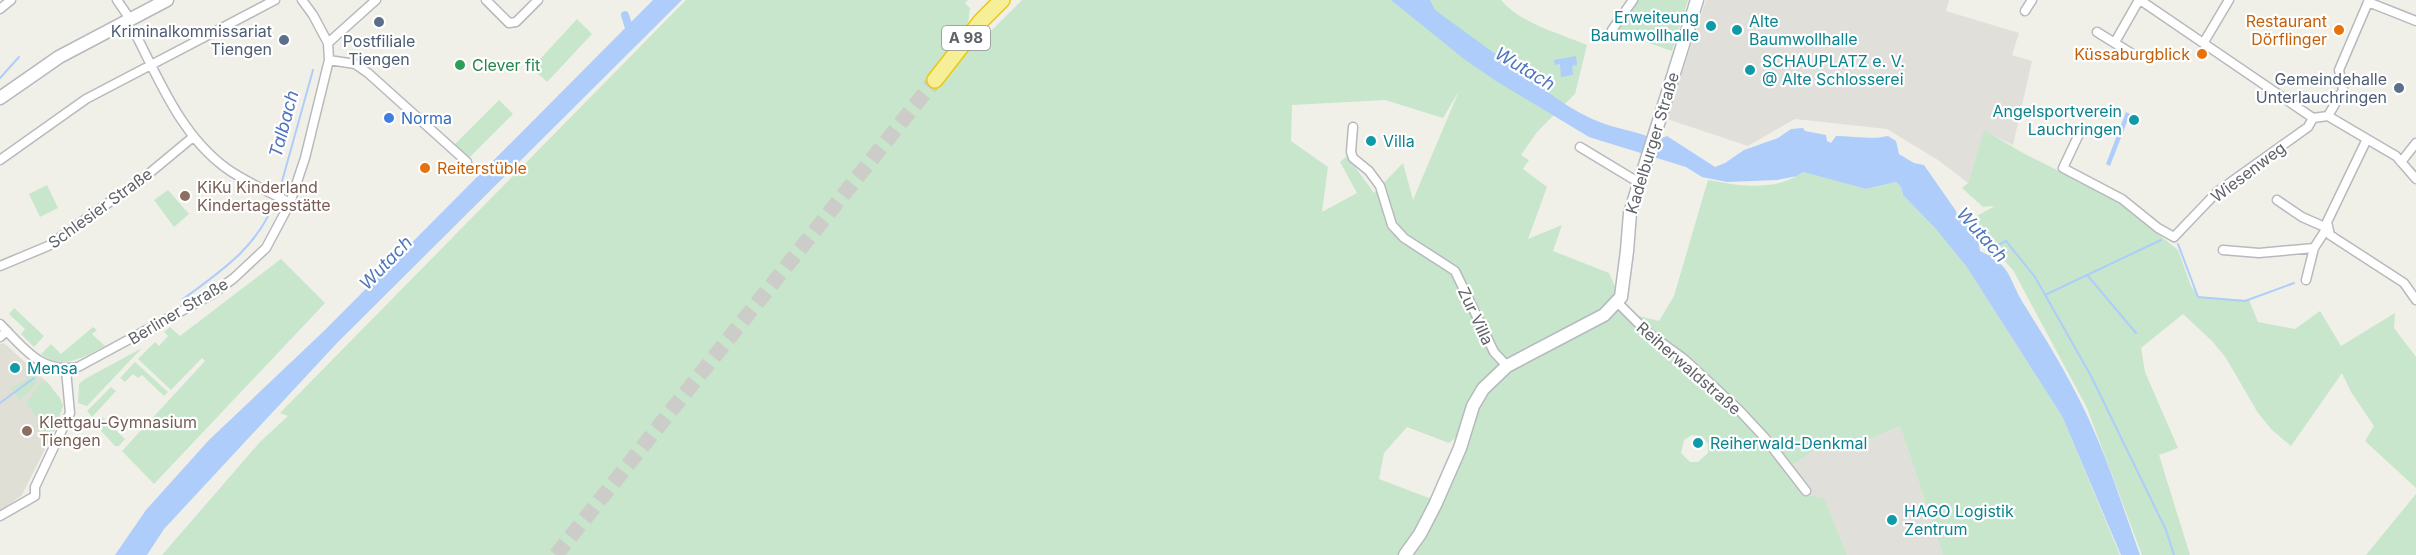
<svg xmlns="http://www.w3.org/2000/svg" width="2416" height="555" viewBox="0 0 2416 555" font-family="Inter,sans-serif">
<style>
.industrial{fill:#e0dfda}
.education{fill:#e0dfd6}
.green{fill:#c7e6cc;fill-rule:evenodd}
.water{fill:#aecdfa}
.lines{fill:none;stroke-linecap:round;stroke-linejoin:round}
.stream{stroke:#aecdfa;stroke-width:2}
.canal{stroke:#aecdfa;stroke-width:8}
.highway-tunnel{stroke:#ccccc8;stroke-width:15;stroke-dasharray:15 8;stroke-linecap:butt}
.street-casing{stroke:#b8b9be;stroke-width:11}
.secondary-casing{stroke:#b6b9be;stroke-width:15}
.highway-casing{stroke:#ecc90d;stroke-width:18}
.street{stroke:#fff;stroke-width:8}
.secondary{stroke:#fff;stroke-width:12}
.highway{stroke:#f7ee98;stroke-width:15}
.service-dot{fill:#5c6f8a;stroke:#fff;stroke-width:2}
.culture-dot{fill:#0f9aa8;stroke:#fff;stroke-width:2}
.food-dot{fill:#e8710a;stroke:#fff;stroke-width:2}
.leisure-dot{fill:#2e9e5b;stroke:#fff;stroke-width:2}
.shop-dot{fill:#3f7fe0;stroke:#fff;stroke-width:2}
.education-dot{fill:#8d6e63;stroke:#fff;stroke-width:2}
.labels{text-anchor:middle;stroke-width:4.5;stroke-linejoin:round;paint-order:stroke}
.shield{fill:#fff;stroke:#8f9195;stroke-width:1.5}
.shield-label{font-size:15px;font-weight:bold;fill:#5f6267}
.culture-label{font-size:16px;fill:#0d838f;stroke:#fff;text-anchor:start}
.food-label{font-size:16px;fill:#c56008;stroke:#fff;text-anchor:end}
.service-label{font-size:16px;fill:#4e5e75;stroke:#fff;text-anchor:end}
.leisure-label{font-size:16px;fill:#27864d;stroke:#fff;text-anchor:start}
.shop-label{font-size:16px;fill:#366cbe;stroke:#fff;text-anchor:start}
.street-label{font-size:16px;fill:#5f6267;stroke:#fff}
.education-label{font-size:16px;fill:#785e54;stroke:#fff;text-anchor:start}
.water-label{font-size:18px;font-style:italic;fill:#5075be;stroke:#fff}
</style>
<rect width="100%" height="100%" fill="#f0f0e8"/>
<path class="industrial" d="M 1706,0 L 1949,0 L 1946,11 L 2019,33 L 2012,55 L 2032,61 L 2013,145 L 1984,131 L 1968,183 L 1938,160 L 1887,129 L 1795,119 L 1748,146 L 1667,119 Z
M 1900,426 L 1943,555 L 1847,555 L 1824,499 L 1803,495 L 1784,470 L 1837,436 L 1845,450 Z"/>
<path class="education" d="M 4,343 L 50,385 L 63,406 L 56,427 L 22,495 L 0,511 L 0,344 Z"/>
<path class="green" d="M 686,0 L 968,0 L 965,3 L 970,8 L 968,24 L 957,37 L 976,46 L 1022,0 L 1501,0 C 1521,24 1559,33 1587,45 L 1575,94 L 1537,132 L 1521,155 L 1529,160 L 1523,169 L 1547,187 L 1528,239 L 1562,225 L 1553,251 L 1609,273 L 1617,291 L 1606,308 L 1659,321 L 1674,296 L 1708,180 C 1740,186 1775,192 1803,172 L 1866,189 L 1896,182 L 1901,187 L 1903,195 L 1935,228 L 1966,266 L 2062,416 L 2120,555 L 1943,555 L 1900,426 L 1845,450 L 1837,436 L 1784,470 L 1803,495 L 1824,498 L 1847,555 L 162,555 L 260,442 L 288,416 L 280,413 ZM 1459,91 L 1413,200 L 1403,163 L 1374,193 L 1347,156 L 1340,162 L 1357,193 L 1322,212 L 1328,167 L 1291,141 L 1292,105 L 1385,100 L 1443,118 ZM 1475,423 L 1442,503 L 1379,479 L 1384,453 L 1407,427 L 1449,443 ZM 1692,435 L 1702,436 L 1708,444 L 1708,453 L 1698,462 L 1690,462 L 1681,453 L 1684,440 Z
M 1636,0 L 1688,0 L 1672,51 L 1614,31 Z
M 577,19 L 592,34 L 547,82 L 532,68 Z
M 499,100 L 513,114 L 467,160 L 453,146 Z
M 1984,130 L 2023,153 L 2113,198 L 2178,250 L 2191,286 L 2199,297 L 2249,300 L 2258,322 L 2295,329 L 2320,311 L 2341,346 L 2395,313 L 2394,328 L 2416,357 L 2416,488 L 2365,441 L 2374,426 L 2351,392 L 2342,373 L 2291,446 L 2272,430 L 2258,413 L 2226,358 L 2213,342 L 2183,314 L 2141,348 L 2145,372 L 2178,448 L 2159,455 L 2190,555 L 2142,555 L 2087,408 L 2013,270 L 1998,254 L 1973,218 L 1995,206 L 1983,207 L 1962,188 L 1968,183 Z
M 47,185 L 58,208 L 40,217 L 29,194 Z
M 168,190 L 189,214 L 174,227 L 154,200 Z
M 281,259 L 325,303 L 154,484 L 122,451 L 205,361 L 202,358 L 171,390 L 138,359 L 155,342 L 159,346 L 168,336 L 164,332 L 170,327 L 180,336 Z
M 14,308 L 44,336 L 34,347 L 21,334 L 25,329 L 9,314 Z
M 93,327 L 97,330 L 92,334 L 105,346 C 84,357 62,371 41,354 L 51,344 L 61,354 Z
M 142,348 L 87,406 L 78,403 L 79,384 L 85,379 Z
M 135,362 L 168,392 L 164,396 L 142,375 L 138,378 L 133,374 L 125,382 L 120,378 Z
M 31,372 L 38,380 L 34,387 L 20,400 L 11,388 L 28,379 L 26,376 Z
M 46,381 L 60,398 L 63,406 L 52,436 L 48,435 L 43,429 L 39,430 L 36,425 L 40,421 L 26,403 L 40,383 Z
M 111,387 L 116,391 L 92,417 L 87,411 Z
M 102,417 L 125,439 L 119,446 L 115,446 L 95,424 Z
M 2416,494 L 2416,555 L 2366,555 Z"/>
<path class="water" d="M 653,0 L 682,0 L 337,343 L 164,529 L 147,555 L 115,555 L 146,510 L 209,440 L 325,330 Z
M 1391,0 L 1430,0 L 1435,10 L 1498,56 L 1523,63 L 1523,72 C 1547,92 1572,112 1602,123 C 1620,130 1638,131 1656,140 L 1667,136 L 1715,167 L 1725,163 L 1744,150 L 1778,138 L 1791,129 L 1803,128 L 1805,131 L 1826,135 L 1827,141 L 1831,143 L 1836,136 C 1854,136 1871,140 1888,136 L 1896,141 L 1899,154 L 1914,163 L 1924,165 L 1956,211 L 1957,217 L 1963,222 L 1971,220 L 1981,234 L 1978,239 L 1980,251 C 2014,267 2007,278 2025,306 C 2045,338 2065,370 2082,405 C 2106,453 2122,505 2140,555 L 2121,555 L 2062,416 L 1966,266 L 1935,228 L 1903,195 L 1901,187 L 1896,182 L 1866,189 L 1803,172 L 1797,176 L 1777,180 L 1727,182 L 1702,177 L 1686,167 L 1589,137 L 1496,81 L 1464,59 Z
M 1576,56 L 1577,65 L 1572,66 L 1573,75 L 1561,77 L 1560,64 L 1555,65 L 1554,60 Z
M 2126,112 L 2130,114 L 2110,166 L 2106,164 Z"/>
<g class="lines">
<path class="stream" d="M 0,78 L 19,57
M 281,185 L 313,70
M 2178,244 L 2198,297 L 2245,301 L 2294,283
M 1989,257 L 1998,245 L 2006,241 L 2035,277 L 2091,376 L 2166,530 L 2174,555
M 2088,276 L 2136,333
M 2045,295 L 2161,240
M 183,299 C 220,272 260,245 274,201
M 0,403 L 34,378"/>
<path class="canal" d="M 625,15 L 631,34"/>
<path class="highway-tunnel" d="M 556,555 L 935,80"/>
<defs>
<path id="street" d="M 117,0 L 130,19
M 486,0 L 509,23 L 516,22 L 538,0
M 2140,0 L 2313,118 L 2328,116 L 2367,139 L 2396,156 L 2416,179
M 2368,2 L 2416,21
M 0,9 L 11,0
M 2025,11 L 2032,0
M 1612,30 L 1633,0
M 2097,32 L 2134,55
M 136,35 C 160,82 182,136 226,168 C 245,182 270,192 290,203
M 2115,42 L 2139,0
M 2204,42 L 2229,0
M 328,43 L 376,0
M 329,60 L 355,64 L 368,73 L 467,162
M 2328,116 L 2343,90 L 2339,70 L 2369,0
M 1353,127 L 1351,152 L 1353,158 L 1369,171 L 1380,186 L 1392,225 L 1404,238 L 1455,271 L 1494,352 L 1507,366
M 2080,132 L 2063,168 L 2122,199 L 2158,228 L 2174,237 L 2217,192 L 2308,127 L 2313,118
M 2367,139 L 2327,222 L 2330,235 L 2404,283 L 2416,300
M 1580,147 L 1638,182
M 0,160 L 86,99 L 275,0
M 2401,162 L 2416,143
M 2277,200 L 2302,217 L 2327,228 L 2314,248 L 2306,280
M 2223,250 L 2259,253 L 2314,248
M 0,266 L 48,246 L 146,176 L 193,137
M 1617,302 L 1647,332 L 1684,359 L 1739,410 L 1765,438 L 1806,491
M 0,324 C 24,348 41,374 78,367 L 211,295 L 234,278 L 266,248 L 290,203 L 305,158 L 329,60 L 328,43 L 313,15 L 302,0
M 0,337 L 7,331
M 0,516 L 35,496 L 35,487 L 70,413 L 66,370"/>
<path id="secondary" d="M 0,98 L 59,57 L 167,0
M 1405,555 L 1420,534 L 1435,505 L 1460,448 L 1473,406 L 1483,389 L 1507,366 L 1604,315 L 1621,297 L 1627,251 L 1630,213 L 1697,0"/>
<path id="highway" d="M 935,80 L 981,21 L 1002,0"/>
</defs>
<use href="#street" class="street-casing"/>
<use href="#secondary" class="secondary-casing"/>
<use href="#highway" class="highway-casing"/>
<use href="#street" class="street"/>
<use href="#secondary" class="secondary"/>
<use href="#highway" class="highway"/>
</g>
<g class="service-dot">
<circle cx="379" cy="22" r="6"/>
<circle cx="284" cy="40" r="6"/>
<circle cx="2399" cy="88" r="6"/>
</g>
<g class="culture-dot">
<circle cx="1711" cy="26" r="6"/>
<circle cx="1737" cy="30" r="6"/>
<circle cx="1750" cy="70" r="6"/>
<circle cx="2134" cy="120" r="6"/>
<circle cx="1371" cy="141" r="6"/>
<circle cx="15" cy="368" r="6"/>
<circle cx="1698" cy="443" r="6"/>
<circle cx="1892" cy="520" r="6"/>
</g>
<g class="food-dot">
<circle cx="2339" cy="30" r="6"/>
<circle cx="2202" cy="54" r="6"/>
<circle cx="425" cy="168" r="6"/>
</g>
<circle class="leisure-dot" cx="460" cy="65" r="6"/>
<circle class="shop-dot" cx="389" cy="118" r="6"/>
<g class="education-dot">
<circle cx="185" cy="196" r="6"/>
<circle cx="27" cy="431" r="6"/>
</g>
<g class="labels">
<rect class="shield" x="942" y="26" width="48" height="24" rx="4.5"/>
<g class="shield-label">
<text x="966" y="43">A 98</text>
</g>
<g class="culture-label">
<text x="1699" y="23" text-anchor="end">Erweiteung<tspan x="1699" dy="18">Baumwollhalle</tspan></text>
<text x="1749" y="27">Alte<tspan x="1749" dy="18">Baumwollhalle</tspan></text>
<text x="1762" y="67">SCHAUPLATZ e. V.<tspan x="1762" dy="18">@ Alte Schlosserei</tspan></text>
<text x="2122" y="117" text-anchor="end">Angelsportverein<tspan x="2122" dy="18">Lauchringen</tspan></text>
<text x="1383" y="147">Villa</text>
<text x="27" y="374">Mensa</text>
<text x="1710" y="449">Reiherwald-Denkmal</text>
<text x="1904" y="517">HAGO Logistik<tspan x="1904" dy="18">Zentrum</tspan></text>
</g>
<g class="food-label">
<text x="2327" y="27">Restaurant<tspan x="2327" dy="18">Dörflinger</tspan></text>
<text x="2190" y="60">Küssaburgblick</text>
<text x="437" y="174" text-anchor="start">Reiterstüble</text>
</g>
<g class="service-label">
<text x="272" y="37">Kriminalkommissariat<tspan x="272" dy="18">Tiengen</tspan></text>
<text x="379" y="47" text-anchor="middle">Postfiliale<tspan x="379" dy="18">Tiengen</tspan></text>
<text x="2387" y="85">Gemeindehalle<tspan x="2387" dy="18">Unterlauchringen</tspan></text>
</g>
<g class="leisure-label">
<text x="472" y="71">Clever fit</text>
</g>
<g class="shop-label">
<text x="401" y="124">Norma</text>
</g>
<g class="street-label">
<text transform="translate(1652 143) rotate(-73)" y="6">Kadelburger Straße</text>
<text transform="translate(2248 172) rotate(-37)" y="6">Wiesenweg</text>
<text transform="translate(100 208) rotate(-36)" y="6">Schlesier Straße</text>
<text transform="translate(178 311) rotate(-31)" y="6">Berliner Straße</text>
<text transform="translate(1476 316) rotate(65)" y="6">Zur Villa</text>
<text transform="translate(1689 368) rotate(41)" y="6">Reiherwaldstraße</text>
</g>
<g class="education-label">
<text x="197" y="193">KiKu Kinderland<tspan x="197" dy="18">Kindertagesstätte</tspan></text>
<text x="39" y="428">Klettgau-Gymnasium<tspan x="39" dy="18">Tiengen</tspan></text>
</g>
<g class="water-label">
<text transform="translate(1525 69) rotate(31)" y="6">Wutach</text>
<text transform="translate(284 124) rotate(-75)" y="6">Talbach</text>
<text transform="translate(1982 235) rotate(48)" y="6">Wutach</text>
<text transform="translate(386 263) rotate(-46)" y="6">Wutach</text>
</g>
</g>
</svg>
